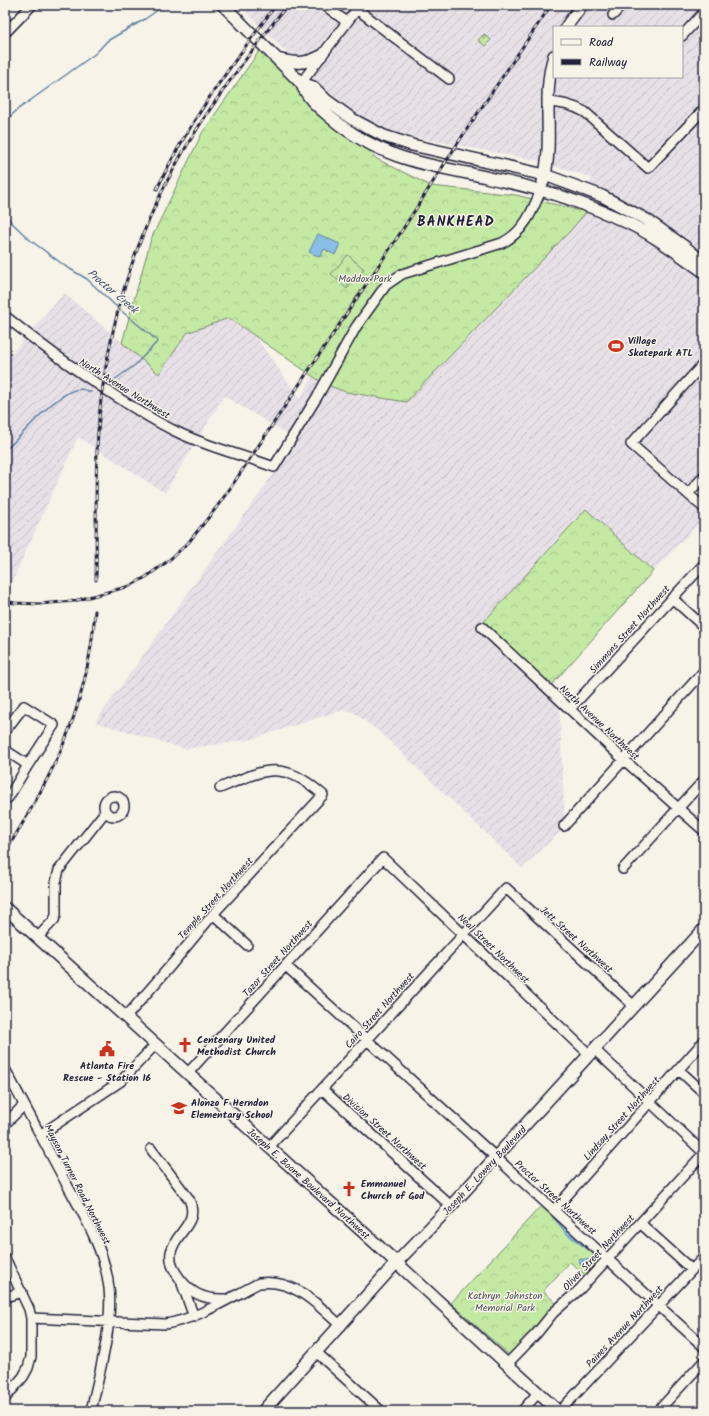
<svg xmlns="http://www.w3.org/2000/svg" width="709" height="1416" viewBox="0 0 709 1416" font-family="Kalam,sans-serif">
<style>
.industrial{fill:url(#industrial-furrows);fill-rule:evenodd}
.forest{fill:url(#forest-crowns);stroke:#73866f}
.cemetery{fill:url(#cemetery-stones);stroke:#73866f}
.water{fill:#89bfe7;stroke:#6080a2}
.lines{fill:none;stroke-linecap:round;stroke-linejoin:round}
.stream{stroke:#6080a2;stroke-width:1.5}
.minor-casing{stroke:#22223b;stroke-width:12}
.major-casing{stroke:#22223b;stroke-width:14}
.minor{stroke:#f7f3e8;stroke-width:9}
.major{stroke:#f7f3e8;stroke-width:11}
.rail-casing{stroke:#22223b;stroke-width:3}
.rail{stroke:#f7f3e8;stroke-width:1.5;stroke-dasharray:4.5;stroke-linecap:butt}
.labels{text-anchor:middle;stroke-width:3;stroke-linejoin:round;paint-order:stroke}
.park-label{font-size:10px;fill:#4a5455;stroke:#f7f3e8}
.poi-label{font-size:10px;font-weight:bold;fill:#22223b;stroke:#f7f3e8;text-anchor:start}
.street-label{font-size:10px;fill:#22223b;stroke:#f7f3e8}
.water-label{font-size:11px;font-style:italic;fill:#41516f;stroke:#f7f3e8}
.district-label{font-size:14px;font-weight:bold;letter-spacing:1px;fill:#22223b;stroke:#f7f3e8}
</style>
<defs>
<pattern id="industrial-furrows" width="10" height="10" patternUnits="userSpaceOnUse"><rect width="10" height="10" fill="#e8e0e7"/><path d="M-1 1l2-2M0 10L10 0M9 11l2-2" fill="none" stroke="#c7c0c7"/></pattern>
<pattern id="forest-crowns" width="20" height="18" patternUnits="userSpaceOnUse"><rect width="20" height="18" fill="#c4e9a3"/><path d="M2 6a3 3 0 1 1 6 0M12 15a3 3 0 1 1 6 0" fill="none" stroke="#a8c88d"/></pattern>
<pattern id="cemetery-stones" width="16" height="16" patternUnits="userSpaceOnUse"><rect width="16" height="16" fill="#c4e9a3"/><path d="M2 7V4a2 2 0 0 1 4 0v3zM10 15v-3a2 2 0 0 1 4 0v3z" fill="#a8c88d"/></pattern>
</defs>
<rect width="100%" height="100%" fill="#f7f3e8"/>
<filter id="ink" filterUnits="userSpaceOnUse"><feTurbulence type="fractalNoise" baseFrequency=".025" numOctaves="2"/><feDisplacementMap in="SourceGraphic" scale="8" xChannelSelector="R" yChannelSelector="G"/><feConvolveMatrix kernelMatrix="1 2 1 2 8 2 1 2 1" color-interpolation-filters="sRGB"/></filter>
<g filter="url(#ink)">
<path class="industrial" d="M 239,5 L 704,5 L 704,469 L 683,492 L 704,511 L 704,518 L 653,571 L 586,509 L 479,627 L 559,699 L 565,827 L 522,868 L 382,734 L 355,713 L 343,710 L 248,740 L 185,749 L 95,722 L 275,472 L 294,438 L 224,396 L 165,493 L 78,437 L 11,584 L 5,581 L 5,361 L 64,293 L 159,374 L 187,333 L 229,318 L 256,337 L 300,399 L 317,369 L 563,228 L 592,178 L 535,160 L 393,133 L 360,116 L 326,91 ZM 554,27 L 682,27 L 682,77 L 554,77 Z"/>
<path class="forest" d="M 262,47 L 377,159 L 431,186 L 516,195 L 586,212 L 571,230 L 406,402 L 346,392 L 324,384 L 229,318 L 187,333 L 159,374 L 122,343 L 151,239 L 202,133 Z
M 586,509 L 653,571 L 548,689 L 479,627 Z
M 542,1205 L 601,1258 L 585,1275 L 570,1262 L 543,1291 L 557,1304 L 509,1355 L 451,1303 Z"/>
<path class="cemetery" d="M 484,34 L 491,40 L 485,46 L 478,40 Z
M 348,255 L 364,269 L 347,289 L 331,274 Z"/>
<path class="water" d="M 318,234 L 340,244 L 335,255 L 324,249 L 320,257 L 309,252 Z
M 552,1213 L 597,1253 L 595,1255 L 592,1253 L 567,1234 L 551,1215 Z
M 581,1259 L 591,1260 L 592,1263 L 587,1268 L 584,1269 L 579,1262 L 579,1260 Z"/>
<g class="lines">
<path class="stream" d="M 5,125 L 11,116 L 17,110 L 81,64 L 96,53 L 107,41 L 145,19 L 165,5
M 5,212 L 11,222 L 30,240 L 65,266 L 87,279 L 119,309 L 158,341 L 135,365 L 114,380 L 107,383
M 5,450 C 25,434 54,393 79,389 C 83,389 88,391 91,392"/>
<defs>
<path id="minor" d="M 324,5 L 347,22
M 613,15 L 622,5
M 5,33 L 32,5
M 682,36 L 704,12
M 301,83 L 357,9 L 449,79
M 548,102 C 562,103 572,105 585,112 L 648,168 L 704,109
M 5,316 C 39,344 74,369 111,393 C 132,407 154,421 177,432 C 208,447 242,455 274,467 L 317,397 L 356,327 L 386,285 L 402,274 L 502,243 C 524,232 532,212 541,190
M 704,363 L 631,444 L 704,508
M 688,494 L 704,476
M 672,598 L 704,627
M 482,627 L 624,760 L 704,831
M 570,709 L 704,564
M 5,731 L 24,706 L 54,725 L 28,765
M 5,750 L 28,765 L 8,798
M104 806a10 10 0 1 1 20 0a10 10 0 1 1-20 0Z
M 564,826 L 704,671
M 623,869 L 704,780
M 213,914 L 247,945
M 38,937 L 54,920 L 56,915 L 56,882 L 59,870 L 105,812
M 286,966 L 704,1347
M 126,1017 L 172,964 L 215,912 L 323,795 C 282,759 265,769 220,788
M 594,1049 L 704,1153
M 5,1069 C 25,1106 45,1144 65,1181 C 83,1214 105,1250 109,1288 C 113,1326 99,1374 91,1411
M 679,1070 L 704,1093
M 188,1073 L 383,858 L 590,1055
M 322,1089 L 451,1206
M 5,1124 L 24,1105
M 40,1135 L 121,1081 L 156,1044
M 269,1147 L 506,888 L 634,1006
M 151,1149 L 189,1199 C 200,1223 176,1231 171,1252 C 170,1259 172,1267 176,1273 C 188,1292 202,1300 225,1299
M 554,1210 L 704,1041
M 640,1223 L 692,1270
M 5,1258 L 29,1309 L 31,1318 L 31,1357 L 28,1368 L 23,1377 L 5,1398
M 182,1284 L 194,1317
M 5,1297 L 22,1292
M 31,1318 L 165,1324 C 198,1319 229,1298 259,1283 C 294,1278 317,1304 341,1326
M 316,1352 L 381,1411
M 507,1364 L 537,1333 L 553,1313 L 580,1289 L 704,1153
M 522,1411 L 538,1393
M 560,1411 L 704,1257
M 658,1411 L 704,1361"/>
<path id="major" d="M 223,5 L 301,83 C 308,99 317,106 330,117 C 375,155 416,163 472,174 C 507,182 543,189 577,202 C 605,212 632,223 657,239 C 673,249 688,261 704,272
M 566,27 L 582,5
M 277,59 C 295,63 304,65 321,56
M 301,83 L 313,87 L 326,100 L 352,119 L 384,136 L 412,145 L 545,175 L 602,196 L 647,220 L 685,247 L 704,263
M 543,182 C 555,141 541,97 554,56
M 5,908 L 374,1242 L 558,1411
M 263,1411 L 396,1263 L 451,1206 L 704,929"/>
</defs>
<use href="#minor" class="minor-casing"/>
<use href="#major" class="major-casing"/>
<use href="#minor" class="minor"/>
<use href="#major" class="major"/>
<defs>
<path id="rail" d="M 157,189 C 188,122 232,64 276,5
M 96,580 C 97,523 94,465 100,408 C 110,321 136,235 179,159 C 210,104 249,55 287,5
M 5,601 L 15,603 L 39,604 L 74,601 L 130,586 L 146,577 L 168,561 L 188,543 L 216,508 L 231,487 L 401,232 L 463,135 L 551,5
M 5,852 C 55,773 88,706 95,611"/>
</defs>
<use href="#rail" class="rail-casing"/>
<use href="#rail" class="rail"/>
</g>
</g>
<defs>
<symbol id="stadium-bare" viewBox="-9 -9 18 18"><path d="M0-5a6.5 5 0 1 0 0 10a6.5 5 0 1 0 0-10ZM-3.5-1.8h7v3.6h-7Z" fill="#c8321e" stroke="#f7f3e8" stroke-width="2.5" paint-order="stroke"/></symbol>
<symbol id="church-bare" viewBox="-9 -9 18 18"><path d="M-1.2-6h2.4v3.5h3.3v2.4h-3.3V6h-2.4V-.1h-3.3v-2.4h3.3Z" fill="#c8321e" stroke="#f7f3e8" stroke-width="2.5" paint-order="stroke"/></symbol>
<symbol id="civic-bare" viewBox="-9 -9 18 18"><path d="M-.6-6.5H3V-4.5H.6V-3L4-1V1h2V6H-6V1h2V-1L-.6-3ZM-1.2 2.5V6h2.4V2.5Z" fill="#c8321e" stroke="#f7f3e8" stroke-width="2.5" paint-order="stroke"/></symbol>
<symbol id="school-bare" viewBox="-9 -9 18 18"><path d="M0-5L7-2L0 1L-7-2ZM-4 1L0 2.5L4 1V4Q0 6-4 4Z" fill="#c8321e" stroke="#f7f3e8" stroke-width="2.5" paint-order="stroke"/></symbol>
</defs>
<g fill-rule="evenodd">
<use href="#stadium-bare" x="605" y="335" width="22" height="22"/>
<use href="#church-bare" x="174" y="1034" width="22" height="22"/>
<use href="#civic-bare" x="96" y="1038" width="22" height="22"/>
<use href="#school-bare" x="168" y="1097" width="22" height="22"/>
<use href="#church-bare" x="338" y="1178" width="22" height="22"/>
</g>
<g class="labels">
<g class="park-label">
<text x="365" y="282">Maddox Park</text>
<text x="505" y="1299">Kathryn Johnston<tspan x="505" dy="12">Memorial Park</tspan></text>
</g>
<g class="poi-label">
<text x="628" y="344">Village<tspan x="628" dy="12">Skatepark ATL</tspan></text>
<text x="197" y="1043">Centenary United<tspan x="197" dy="12">Methodist Church</tspan></text>
<text x="107" y="1069" text-anchor="middle">Atlanta Fire<tspan x="107" dy="12">Rescue - Station 16</tspan></text>
<text x="191" y="1106">Alonzo F Herndon<tspan x="191" dy="12">Elementary School</tspan></text>
<text x="361" y="1187">Emmanuel<tspan x="361" dy="12">Church of God</tspan></text>
</g>
<g class="street-label">
<text transform="translate(125 388) rotate(32)" y="4">North Avenue Northwest</text>
<text transform="translate(629 629) rotate(-48)" y="4">Simmons Street Northwest</text>
<text transform="translate(600 722) rotate(43)" y="4">North Avenue Northwest</text>
<text transform="translate(215 898) rotate(-48)" y="4">Temple Street Northwest</text>
<text transform="translate(577 939) rotate(42)" y="4">Jett Street Northwest</text>
<text transform="translate(494 948) rotate(44)" y="4">Neal Street Northwest</text>
<text transform="translate(277 958) rotate(-48)" y="4">Tazor Street Northwest</text>
<text transform="translate(379 1010) rotate(-48)" y="4">Cairo Street Northwest</text>
<text transform="translate(621 1118) rotate(-48)" y="4">Lindsay Street Northwest</text>
<text transform="translate(385 1131) rotate(42)" y="4">Division Street Northwest</text>
<text transform="translate(484 1170) rotate(-47)" y="4">Joseph E. Lowery Boulevard</text>
<text transform="translate(309 1183) rotate(42)" y="4">Joseph E. Boone Boulevard Northwest</text>
<text transform="translate(78 1184) rotate(63)" y="4">Mayson Turner Road Northwest</text>
<text transform="translate(556 1197) rotate(42)" y="4">Proctor Street Northwest</text>
<text transform="translate(598 1252) rotate(-47)" y="4">Oliver Street Northwest</text>
<text transform="translate(624 1326) rotate(-47)" y="4">Paines Avenue Northwest</text>
</g>
<g class="water-label">
<text transform="translate(113 291) rotate(40)" y="4">Proctor Creek</text>
</g>
<g class="district-label">
<text x="456" y="226">BANKHEAD</text>
</g>
</g>
<rect width="709" height="1416" fill="none" stroke="#f7f3e8" stroke-width="20"/>
<rect x="10" y="10" width="689" height="1396" fill="none" stroke="#22223b" stroke-width="1.5" filter="url(#ink)"/>
<rect x="553" y="26" width="130" height="52" fill="#f7f3e8" stroke="#a29fa3"/>
<rect x="561" y="39" width="20" height="6" fill="#f7f3e8" stroke="#a29fa3"/>
<text x="589" y="46" font-size="12" fill="#22223b">Road</text>
<rect x="561" y="59" width="20" height="6" fill="#22223b" stroke="#a29fa3"/>
<text x="589" y="66" font-size="12" fill="#22223b">Railway</text>
</svg>
